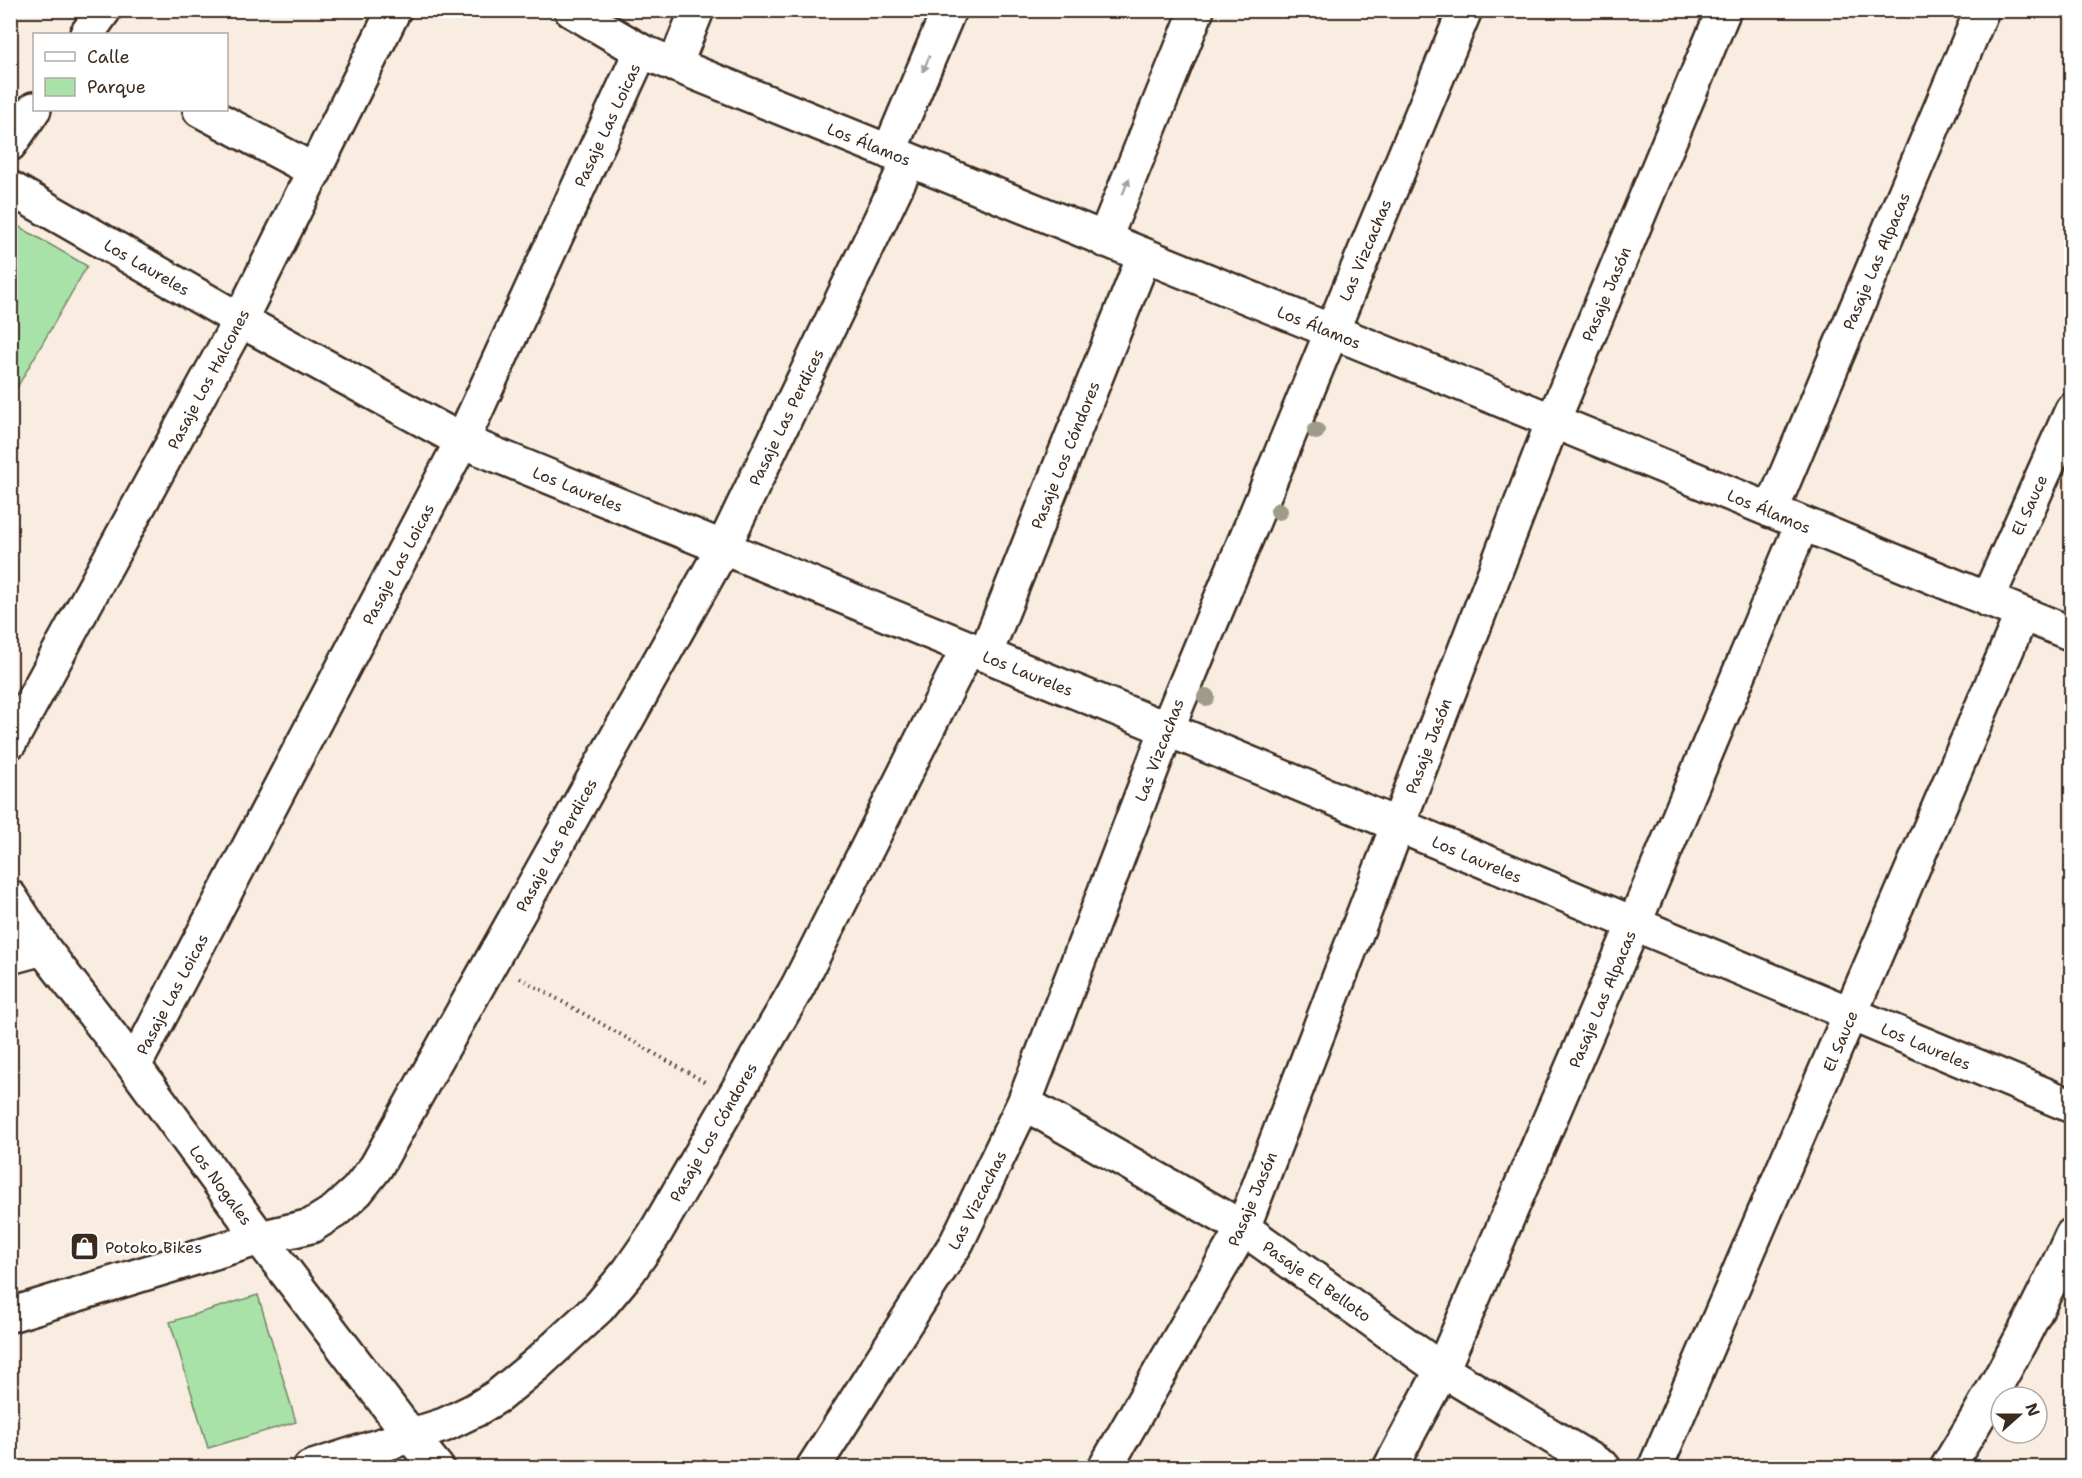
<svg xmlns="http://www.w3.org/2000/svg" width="2082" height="1478" viewBox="0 0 2082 1478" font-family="'Shantell Sans',sans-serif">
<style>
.green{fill:#a8e2a8;stroke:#728663;stroke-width:1.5}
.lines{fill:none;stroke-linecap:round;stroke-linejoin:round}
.minor-casing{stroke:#3b2a1e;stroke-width:38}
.path{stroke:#3b2a1e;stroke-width:4;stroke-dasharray:1.5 4.5;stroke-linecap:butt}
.minor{stroke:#fff;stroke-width:33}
.tree{fill:#9f9b88}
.oneway{fill:#a79f9a}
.labels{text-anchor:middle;stroke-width:5;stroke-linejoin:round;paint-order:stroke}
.street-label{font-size:16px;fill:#3b2a1e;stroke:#fff}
.poi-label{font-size:16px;fill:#3b2a1e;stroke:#fff;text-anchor:start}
</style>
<rect width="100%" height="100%" fill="#f9ede1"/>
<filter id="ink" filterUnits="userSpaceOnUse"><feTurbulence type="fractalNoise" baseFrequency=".0167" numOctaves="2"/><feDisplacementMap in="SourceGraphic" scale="12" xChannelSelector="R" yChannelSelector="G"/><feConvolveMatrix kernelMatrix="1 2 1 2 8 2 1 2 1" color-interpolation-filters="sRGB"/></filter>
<g filter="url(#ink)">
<path class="green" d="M 11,222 L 87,266 L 11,398 Z
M 258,1295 L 296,1422 L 208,1448 L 170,1322 Z"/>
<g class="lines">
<defs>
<path id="minor" d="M 571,10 L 641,51 L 1553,421 L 2072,634
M 87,34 L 104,10
M 675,65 L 697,10
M 200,110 L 315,171
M 10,144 L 34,109
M 889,152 L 949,10
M 10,188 L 240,320 L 462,441 L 1167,729 L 2072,1106
M 1104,240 L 1197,10
M 1771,511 L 1982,10
M 1987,600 L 2072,410
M 985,655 L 1144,256
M 10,742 L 240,320 L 394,10
M 10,897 L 43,948 L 134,1066 L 260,1238 L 411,1436 L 437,1468
M 10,957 L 43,948
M 134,1066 L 462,441 L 641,51
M 1024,1103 L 1243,1228 L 1442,1370 L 1604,1468
M 10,1315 L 260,1238 L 311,1226 L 335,1211 L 357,1191 L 376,1167 L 723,548 L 909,160
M 310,1468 L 444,1425 L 475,1410 L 498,1396 L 537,1364 L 599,1307 L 629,1271 L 654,1235 L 798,986 L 968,648
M 813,1468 L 957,1242 L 1024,1103 L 1167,729 L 1465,10
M 1105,1468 L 1243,1228 L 1553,421 L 1724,10
M 1390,1468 L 1442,1370 L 1634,924 L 1802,524
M 1655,1468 L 2022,614
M 1947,1468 C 1994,1393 2036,1315 2072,1235"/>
</defs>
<use href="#minor" class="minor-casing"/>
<path class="path" d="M 520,978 L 705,1082"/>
<use href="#minor" class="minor"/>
</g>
<g class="tree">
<circle cx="1316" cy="431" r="9"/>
<circle cx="1279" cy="511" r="9"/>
<circle cx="1206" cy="697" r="9"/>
</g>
<defs><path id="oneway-solid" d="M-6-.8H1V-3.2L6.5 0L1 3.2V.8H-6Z" transform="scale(1.5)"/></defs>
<g class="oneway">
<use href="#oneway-solid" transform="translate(926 64) rotate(113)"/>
<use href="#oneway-solid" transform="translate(1126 186) rotate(-68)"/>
</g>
</g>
<defs>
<symbol id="shop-square" viewBox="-11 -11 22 22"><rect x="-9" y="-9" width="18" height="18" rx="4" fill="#3b2a1e" stroke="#fff"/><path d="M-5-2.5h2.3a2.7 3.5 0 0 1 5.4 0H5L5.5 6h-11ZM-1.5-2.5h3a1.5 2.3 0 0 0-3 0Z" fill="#fff"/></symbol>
</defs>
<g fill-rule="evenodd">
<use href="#shop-square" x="68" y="1230" width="33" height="33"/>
</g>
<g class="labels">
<g class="street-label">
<text transform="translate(607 125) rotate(-65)" y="6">Pasaje Las Loicas</text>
<text transform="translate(869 144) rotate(22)" y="6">Los Álamos</text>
<text transform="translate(1365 250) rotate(-67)" y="6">Las Vizcachas</text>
<text transform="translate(1876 261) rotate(-67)" y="6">Pasaje Las Alpacas</text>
<text transform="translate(147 267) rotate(30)" y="6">Los Laureles</text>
<text transform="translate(1606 294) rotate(-67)" y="6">Pasaje Jasón</text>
<text transform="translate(1319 327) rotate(22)" y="6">Los Álamos</text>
<text transform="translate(208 379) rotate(-62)" y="6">Pasaje Los Halcones</text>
<text transform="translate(786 417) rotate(-64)" y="6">Pasaje Las Perdices</text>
<text transform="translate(1065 455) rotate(-68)" y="6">Pasaje Los Cóndores</text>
<text transform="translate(578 489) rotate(22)" y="6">Los Laureles</text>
<text transform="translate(2029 505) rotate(-66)" y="6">El Sauce</text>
<text transform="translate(1769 511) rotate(23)" y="6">Los Álamos</text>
<text transform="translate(398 564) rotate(-62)" y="6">Pasaje Las Loicas</text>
<text transform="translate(1028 673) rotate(22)" y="6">Los Laureles</text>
<text transform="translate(1428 746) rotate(-69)" y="6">Pasaje Jasón</text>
<text transform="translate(1159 750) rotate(-69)" y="6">Las Vizcachas</text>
<text transform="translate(556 845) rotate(-61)" y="6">Pasaje Las Perdices</text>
<text transform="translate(1477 859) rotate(23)" y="6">Los Laureles</text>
<text transform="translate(172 994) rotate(-62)" y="6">Pasaje Las Loicas</text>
<text transform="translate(1602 999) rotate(-67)" y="6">Pasaje Las Alpacas</text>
<text transform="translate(1840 1041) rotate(-67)" y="6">El Sauce</text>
<text transform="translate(1926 1046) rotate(23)" y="6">Los Laureles</text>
<text transform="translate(713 1132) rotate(-60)" y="6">Pasaje Los Cóndores</text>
<text transform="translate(221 1185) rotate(54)" y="6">Los Nogales</text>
<text transform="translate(1252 1199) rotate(-67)" y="6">Pasaje Jasón</text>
<text transform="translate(977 1200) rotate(-63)" y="6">Las Vizcachas</text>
<text transform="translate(1317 1281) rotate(35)" y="6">Pasaje El Belloto</text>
</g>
<g class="poi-label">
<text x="105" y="1253">Potoko Bikes</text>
</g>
</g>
<rect width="2082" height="1478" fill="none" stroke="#fff" stroke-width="36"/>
<rect x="18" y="18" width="2046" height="1442" fill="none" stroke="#3b2a1e" stroke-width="2" filter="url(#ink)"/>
<rect x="33" y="33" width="195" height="78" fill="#ffffff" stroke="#b1aaa5" stroke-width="1.5"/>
<rect x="45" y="52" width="30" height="9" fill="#ffffff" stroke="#b1aaa5" stroke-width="1.5"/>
<text x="87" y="63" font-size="18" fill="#3b2a1e">Calle</text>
<rect x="45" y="78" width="30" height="18" fill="#a8e2a8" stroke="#b1aaa5" stroke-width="1.5"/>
<text x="87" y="93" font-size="18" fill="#3b2a1e">Parque</text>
<g transform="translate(2019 1415) rotate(69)"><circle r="28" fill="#ffffff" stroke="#b1aaa5" stroke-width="1.5"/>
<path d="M0-4.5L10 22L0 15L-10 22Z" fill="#3b2a1e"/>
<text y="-9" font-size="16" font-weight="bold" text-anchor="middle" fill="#3b2a1e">N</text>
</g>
</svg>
